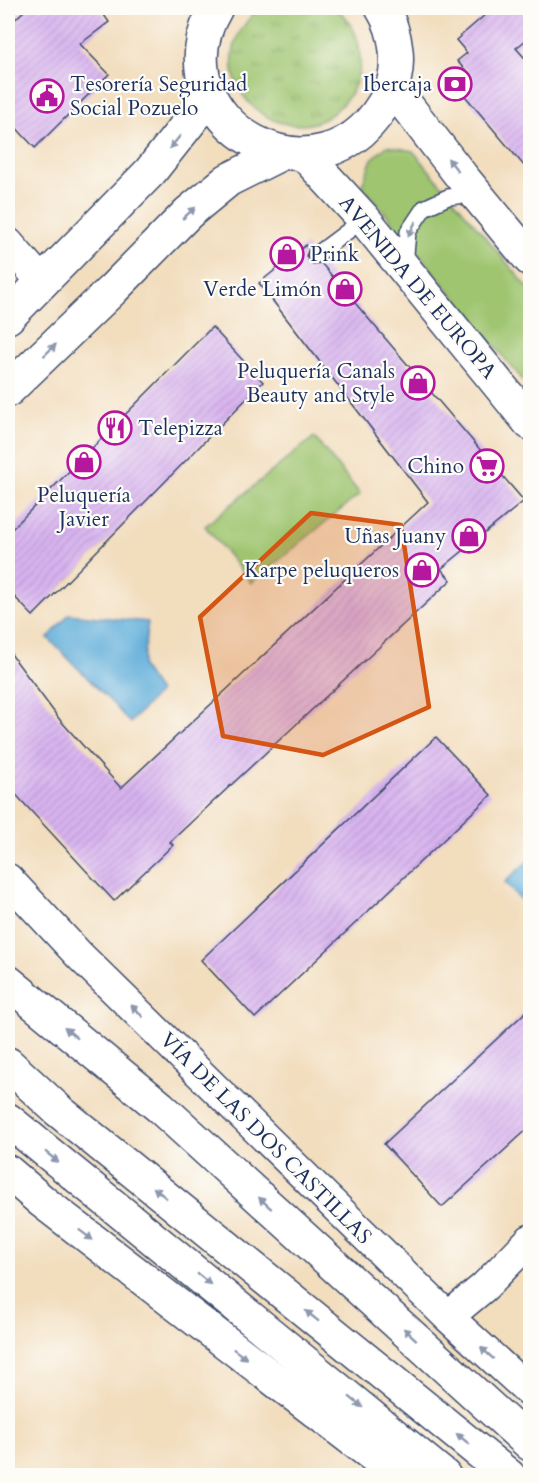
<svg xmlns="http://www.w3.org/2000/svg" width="538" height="1483" viewBox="0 0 538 1483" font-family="Cardo,serif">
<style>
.grass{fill:url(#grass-tufts);stroke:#5d7a66;stroke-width:1.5}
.park{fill:#9fc56f;stroke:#5d7a66;stroke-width:1.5}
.water{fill:#61aeda;stroke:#3e6e9c;stroke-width:1.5}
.building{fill:url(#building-hatch)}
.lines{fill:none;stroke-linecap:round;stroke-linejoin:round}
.service-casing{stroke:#3b496c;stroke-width:18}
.minor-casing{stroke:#3b496c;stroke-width:33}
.tertiary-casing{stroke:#3b496c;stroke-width:36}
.trunk-casing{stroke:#3b496c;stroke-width:36}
.motorway-casing{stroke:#3b496c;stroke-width:36}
.service{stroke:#fff;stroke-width:15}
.minor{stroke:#fff;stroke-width:30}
.tertiary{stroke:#fff;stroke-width:33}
.trunk{stroke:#fff;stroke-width:33}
.motorway{stroke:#fff;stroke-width:33}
.oneway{fill:#8d97ae}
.marked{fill:#d45514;fill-opacity:0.2;stroke:#d45514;stroke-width:4.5;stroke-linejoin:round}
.labels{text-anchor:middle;stroke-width:4.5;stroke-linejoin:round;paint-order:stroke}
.poi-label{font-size:21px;fill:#1b2f5e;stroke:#fdfcf7;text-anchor:end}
.street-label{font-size:21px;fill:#1b2f5e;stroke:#fdfcf7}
</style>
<defs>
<pattern id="grass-tufts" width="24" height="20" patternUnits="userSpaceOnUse" patternTransform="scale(1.5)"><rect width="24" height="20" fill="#9fc56f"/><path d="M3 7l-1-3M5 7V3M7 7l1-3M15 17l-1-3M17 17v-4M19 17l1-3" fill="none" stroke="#81a05e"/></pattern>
<pattern id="building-hatch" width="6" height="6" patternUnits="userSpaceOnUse" patternTransform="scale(1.5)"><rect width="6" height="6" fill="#d8b3ef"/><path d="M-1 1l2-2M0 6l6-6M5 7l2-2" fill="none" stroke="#b99acf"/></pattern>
</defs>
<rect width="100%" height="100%" fill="#fdfcf7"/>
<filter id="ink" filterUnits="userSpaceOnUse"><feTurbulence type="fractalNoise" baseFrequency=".0167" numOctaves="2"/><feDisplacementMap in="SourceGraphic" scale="12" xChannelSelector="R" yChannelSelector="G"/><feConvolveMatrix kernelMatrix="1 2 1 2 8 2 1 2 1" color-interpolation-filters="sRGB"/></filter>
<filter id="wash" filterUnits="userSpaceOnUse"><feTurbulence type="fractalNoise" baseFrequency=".008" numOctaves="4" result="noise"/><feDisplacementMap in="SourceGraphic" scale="24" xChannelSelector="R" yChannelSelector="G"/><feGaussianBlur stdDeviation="1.35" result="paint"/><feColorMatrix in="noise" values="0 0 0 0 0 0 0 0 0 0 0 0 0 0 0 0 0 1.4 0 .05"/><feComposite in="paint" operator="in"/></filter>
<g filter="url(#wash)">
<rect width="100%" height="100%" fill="#f2ddbd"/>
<path class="grass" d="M 259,8 L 334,8 C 351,17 360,39 360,58 C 361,76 355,90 343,103 C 292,166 182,81 259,8 Z"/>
<path class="park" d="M 387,146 L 413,151 L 530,290 L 530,389 L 362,185 L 372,159 Z
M 314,437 L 360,494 L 251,583 L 205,526 Z"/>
<path class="water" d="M 69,614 L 148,622 L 142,667 L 159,692 L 130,723 L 115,706 L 48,638 Z
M 530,859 L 530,911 L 505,882 Z"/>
<g id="blocks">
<path class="building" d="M 27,8 L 99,8 L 109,22 L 80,44 L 109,74 L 35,148 L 8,119 L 8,26 Z
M 493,8 L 531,8 L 531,36 L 516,48 L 531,65 L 531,174 L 455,84 L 468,73 L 457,61 L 467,53 L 456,40 Z
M 306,245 L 309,249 L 306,256 L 309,261 L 313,264 L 321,263 L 524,501 L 441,569 L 451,580 L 170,842 L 173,845 L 114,901 L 8,786 L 8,650 L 60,720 L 121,788 L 428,502 L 259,283 Z
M 212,327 L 263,382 L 33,616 L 8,590 L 8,533 Z
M 436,737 L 491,795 L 255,1018 L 201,960 Z
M 531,1007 L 531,1126 L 442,1207 L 384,1144 Z"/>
</g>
</g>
<g filter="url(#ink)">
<use href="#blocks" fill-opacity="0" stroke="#3b496c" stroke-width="1.5"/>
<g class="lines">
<defs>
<path id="service" d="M 316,255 L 364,219
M 405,265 L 408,232 L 424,208 L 448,197 L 476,194"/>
<path id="minor" d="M 8,243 L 43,283
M 8,879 L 79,955 L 448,1317 L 530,1392
M 448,1317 L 484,1287 L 530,1240"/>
<path id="tertiary" d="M 216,8 C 150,119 324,223 389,94 C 402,68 397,32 382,8
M 392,87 L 462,177 L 530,259
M 304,154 L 364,219 L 530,423
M 8,317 L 150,172 L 210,96
M 8,390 L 112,290 L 188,213 L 228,180 L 282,153"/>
<path id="trunk" d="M 8,982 L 160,1107 L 530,1444
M 8,1172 L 43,1202 L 400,1476"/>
<path id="motorway" d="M 8,1064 L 59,1111 L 509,1476
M 8,1120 L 444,1476"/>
</defs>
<use href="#service" class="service-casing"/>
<use href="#minor" class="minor-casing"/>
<use href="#tertiary" class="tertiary-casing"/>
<use href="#trunk" class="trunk-casing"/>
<use href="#motorway" class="motorway-casing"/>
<use href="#service" class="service"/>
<use href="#minor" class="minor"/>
<use href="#tertiary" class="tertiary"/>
<use href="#trunk" class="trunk"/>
<use href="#motorway" class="motorway"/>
</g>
<defs><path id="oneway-solid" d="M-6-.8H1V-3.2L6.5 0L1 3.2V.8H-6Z" transform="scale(1.5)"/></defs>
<g class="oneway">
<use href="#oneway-solid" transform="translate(175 142) rotate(129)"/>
<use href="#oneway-solid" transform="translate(453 165) rotate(-128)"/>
<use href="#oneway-solid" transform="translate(189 213) rotate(-42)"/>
<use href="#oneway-solid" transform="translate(412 229) rotate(116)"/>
<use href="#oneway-solid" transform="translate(50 350) rotate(-44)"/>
<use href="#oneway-solid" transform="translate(137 1011) rotate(-135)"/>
<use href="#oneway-solid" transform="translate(71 1033) rotate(-141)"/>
<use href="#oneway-solid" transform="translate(52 1157) rotate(39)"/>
<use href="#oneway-solid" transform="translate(160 1193) rotate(-141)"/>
<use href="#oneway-solid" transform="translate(265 1203) rotate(-138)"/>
<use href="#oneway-solid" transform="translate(86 1235) rotate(37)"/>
<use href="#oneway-solid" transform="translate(204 1279) rotate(39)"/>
<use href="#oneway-solid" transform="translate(312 1316) rotate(-141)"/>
<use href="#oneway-solid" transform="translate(410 1334) rotate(-138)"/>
<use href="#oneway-solid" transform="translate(487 1353) rotate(-138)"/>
<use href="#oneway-solid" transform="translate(240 1354) rotate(37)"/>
<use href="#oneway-solid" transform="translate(356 1402) rotate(39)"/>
<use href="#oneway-solid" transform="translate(463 1439) rotate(-141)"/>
</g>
</g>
<path class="marked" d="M 311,513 L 401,525 L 429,707 L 323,755 L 223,736 L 200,617 Z"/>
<defs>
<symbol id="bank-ring" viewBox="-11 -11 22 22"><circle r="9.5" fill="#fdfcf7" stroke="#b5179e" stroke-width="1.5"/><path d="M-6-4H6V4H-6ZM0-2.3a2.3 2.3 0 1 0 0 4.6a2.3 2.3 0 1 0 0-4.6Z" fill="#b5179e"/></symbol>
<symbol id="civic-ring" viewBox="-11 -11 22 22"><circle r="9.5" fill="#fdfcf7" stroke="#b5179e" stroke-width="1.5"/><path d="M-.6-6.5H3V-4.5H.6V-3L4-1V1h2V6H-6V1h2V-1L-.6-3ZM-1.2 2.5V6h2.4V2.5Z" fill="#b5179e"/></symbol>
<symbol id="shop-ring" viewBox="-11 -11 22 22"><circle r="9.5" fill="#fdfcf7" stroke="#b5179e" stroke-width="1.5"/><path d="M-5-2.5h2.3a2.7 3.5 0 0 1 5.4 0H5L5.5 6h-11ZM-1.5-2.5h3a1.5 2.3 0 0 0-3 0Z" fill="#b5179e"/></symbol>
<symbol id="restaurant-ring" viewBox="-11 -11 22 22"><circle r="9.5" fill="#fdfcf7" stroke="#b5179e" stroke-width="1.5"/><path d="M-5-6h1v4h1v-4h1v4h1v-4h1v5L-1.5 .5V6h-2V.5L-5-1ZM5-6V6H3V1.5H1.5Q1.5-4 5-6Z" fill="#b5179e"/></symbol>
<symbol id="supermarket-ring" viewBox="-11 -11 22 22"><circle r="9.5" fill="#fdfcf7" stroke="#b5179e" stroke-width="1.5"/><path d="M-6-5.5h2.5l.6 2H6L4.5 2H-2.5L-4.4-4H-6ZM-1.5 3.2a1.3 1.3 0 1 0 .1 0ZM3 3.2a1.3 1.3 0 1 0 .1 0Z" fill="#b5179e"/></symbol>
</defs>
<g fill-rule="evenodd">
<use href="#bank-ring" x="436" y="65" width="38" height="38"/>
<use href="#civic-ring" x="28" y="77" width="38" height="38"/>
<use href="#shop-ring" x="268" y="235" width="38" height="38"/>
<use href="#shop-ring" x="326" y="270" width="38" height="38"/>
<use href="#shop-ring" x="399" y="364" width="38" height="38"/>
<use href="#restaurant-ring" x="96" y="409" width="38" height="38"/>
<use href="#shop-ring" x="65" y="443" width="38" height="38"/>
<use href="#supermarket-ring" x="468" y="447" width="38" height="38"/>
<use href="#shop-ring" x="450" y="517" width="38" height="38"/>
<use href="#shop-ring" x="403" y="551" width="38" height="38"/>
</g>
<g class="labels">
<g class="poi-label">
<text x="70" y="91" text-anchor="start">Tesorería Seguridad<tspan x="70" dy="24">Social Pozuelo</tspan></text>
<text x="432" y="91">Ibercaja</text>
<text x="310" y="261" text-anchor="start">Prink</text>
<text x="322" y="296">Verde Limón</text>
<text x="395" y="378">Peluquería Canals<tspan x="395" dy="24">Beauty and Style</tspan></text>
<text x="138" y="435" text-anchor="start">Telepizza</text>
<text x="464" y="473">Chino</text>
<text x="84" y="502" text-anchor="middle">Peluquería<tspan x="84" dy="24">Javier</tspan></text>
<text x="446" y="543">Uñas Juany</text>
<text x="399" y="577">Karpe peluqueros</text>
</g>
<g class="street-label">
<text transform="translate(418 287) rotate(50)" y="7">AVENIDA DE EUROPA</text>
<text transform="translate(266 1138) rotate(45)" y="7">VÍA DE LAS DOS CASTILLAS</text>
</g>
</g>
<rect width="538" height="1483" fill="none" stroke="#fdfcf7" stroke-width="30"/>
</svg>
